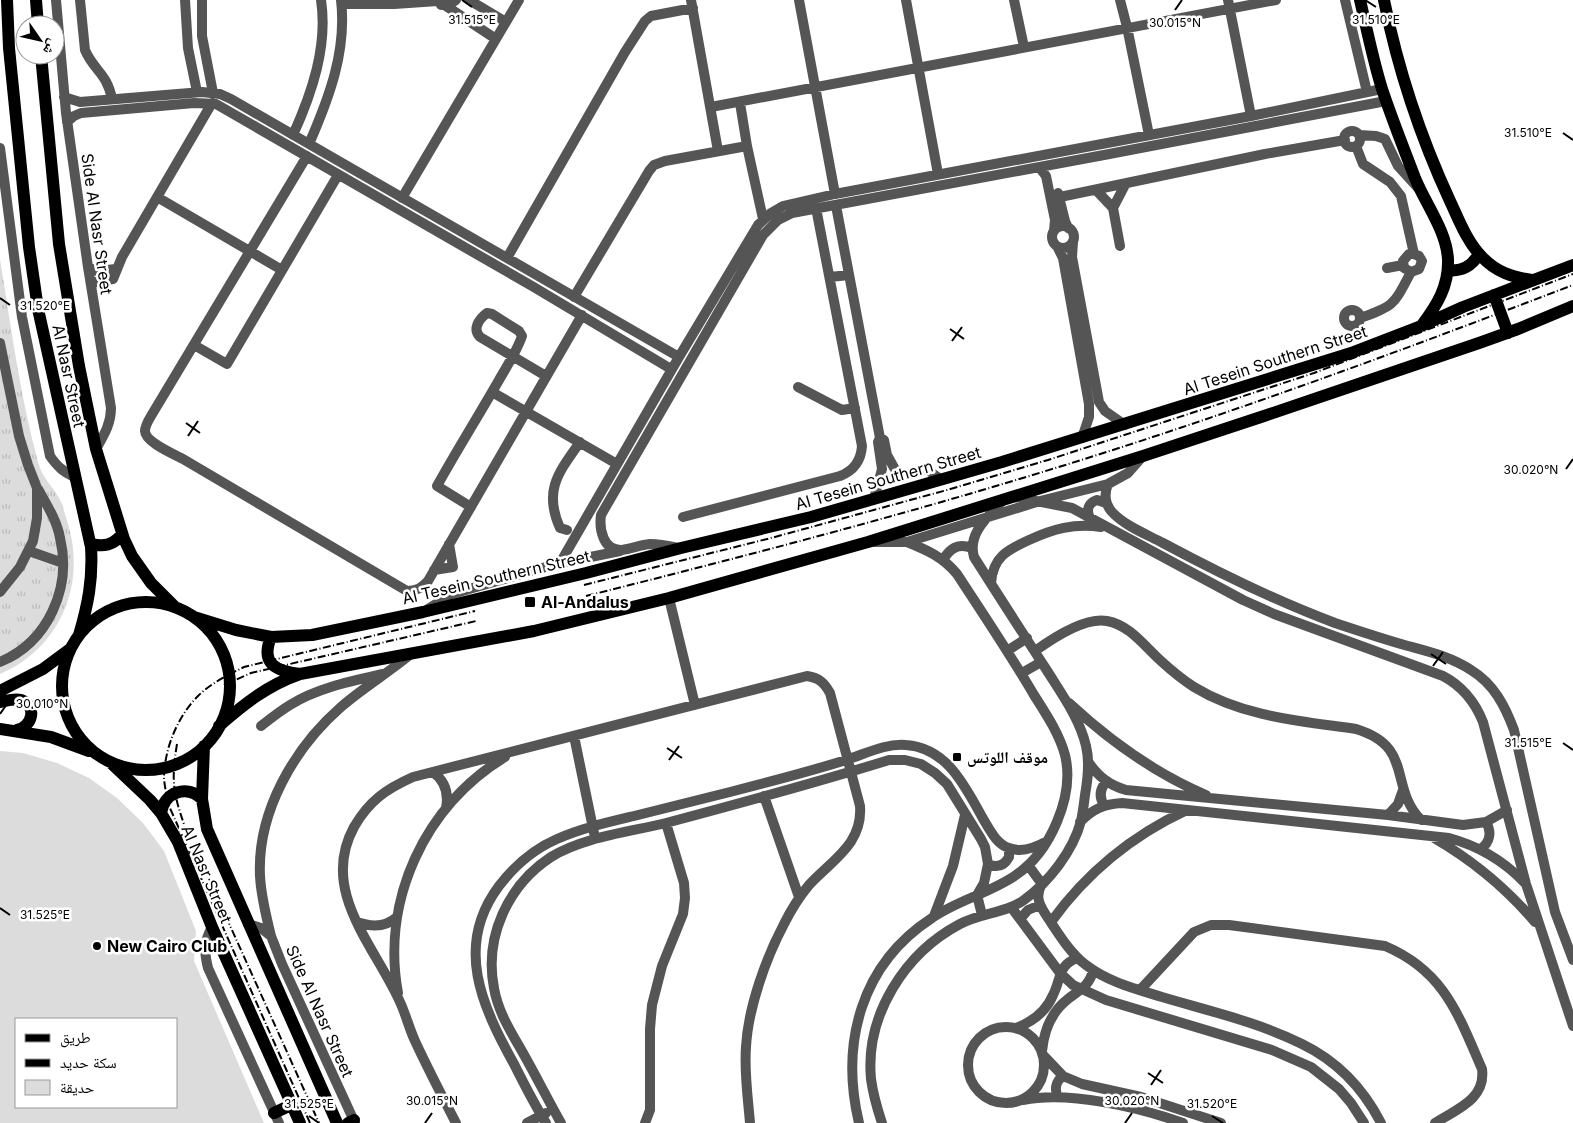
<svg xmlns="http://www.w3.org/2000/svg" width="1573" height="1123" viewBox="0 0 1573 1123" font-family="Inter,'Noto Naskh Arabic',sans-serif">
<style>
.grass{fill:url(#grass-tufts)}
.green{fill:#dcdcdc;fill-rule:evenodd}
.lines{fill:none;stroke-linecap:round;stroke-linejoin:round}
.minor{stroke:#555;stroke-width:10}
.major{stroke:#000;stroke-width:12}
.rail{stroke:#000;stroke-width:2;stroke-dasharray:8 2.5 1 2.5;stroke-linecap:butt}
.ticks{fill:none;stroke:#000;stroke-width:2}
.poi-dot{fill:#000;stroke:#fff;stroke-width:2}
.labels{text-anchor:middle;stroke-width:5;stroke-linejoin:round;paint-order:stroke}
.street-label{font-size:16px;fill:#000;stroke:#fff}
.poi-label{font-size:16px;font-weight:bold;fill:#000;stroke:#fff;text-anchor:start}
.ticks-label{font-size:12px;text-anchor:middle;fill:#000;stroke:#fff;stroke-width:5;stroke-linejoin:round;paint-order:stroke}
</style>
<defs>
<pattern id="grass-tufts" width="24" height="20" patternUnits="userSpaceOnUse" patternTransform="scale(1.25)"><rect width="24" height="20" fill="#dcdcdc"/><path d="M3 7l-1-3M5 7V3M7 7l1-3M15 17l-1-3M17 17v-4M19 17l1-3" fill="none" stroke="#bbb"/></pattern>
</defs>
<rect width="100%" height="100%" fill="#fff"/>
<path class="grass" d="M 0,259 C 11,326 20,396 38,462 C 42,479 56,489 62,504 C 66,518 72,534 73,549 C 79,603 50,653 0,674 Z"/>
<path class="green" d="M 0,751 L 23,753 L 57,763 L 89,778 L 117,798 L 143,823 L 164,851 L 196,931 L 194,961 L 264,1123 L 0,1123 ZM 176,1019 L 176,1107 L 16,1107 L 16,1019 Z"/>
<g class="lines">
<path class="minor" d="M 56,0 L 66,113 L 88,267 L 111,408 C 111,424 104,435 96,449
M 80,0 L 85,50 C 94,71 107,73 112,99
M 185,0 L 188,48 L 197,92
M 202,0 L 202,36 L 213,93
M 469,0 L 506,22
M 691,0 L 718,151
M 799,0 L 835,194
M 906,0 L 938,174
M 1014,0 L 1024,47
M 1120,0 L 1127,27 L 1149,135
M 1228,0 L 1251,116
M 1345,0 L 1367,92
M 342,4 L 394,4 L 438,1
M 441,5 L 449,5 L 456,0
M 446,6 L 496,39
M 64,97 L 80,102 L 202,92 L 220,94 L 231,99 L 679,357
M 740,103 L 747,146 L 763,219
M 711,107 L 1276,0
M 67,122 L 74,116 L 81,113 L 194,103 L 216,104 L 532,286 L 671,369
M1344 139a8 8 0 1 1 16 0a8 8 0 1 1-16 0Z
M 293,135 C 312,93 328,46 321,0
M 1359,135 L 1376,136 L 1385,139 L 1398,166 L 1418,188
M 309,144 C 329,98 347,51 341,0
M 1356,146 L 1363,164 L 1390,182 L 1401,196 L 1414,254 L 1419,256 L 1422,261 L 1419,269 L 1411,272 L 1404,268 L 1403,261 L 1409,254 L 1414,254
M 0,148 L 22,317 L 50,456 C 57,466 63,472 75,477
M 307,156 L 151,416 C 148,421 145,426 145,431 C 145,442 174,454 183,459 L 407,591 C 417,591 421,588 428,581 L 582,315
M 1039,167 L 1046,176 L 1055,220 L 1054,231
M 1096,190 L 1113,208 L 1120,246
M 1058,193 L 1065,221 L 1068,228
M 157,197 L 282,270
M 1060,197 L 1265,154 L 1345,140
M 402,198 L 519,0
M 1113,208 L 1126,183
M 837,211 L 880,438
M1052 237a11 11 0 1 1 22 0a11 11 0 1 1-22 0Z
M 1073,242 L 1072,257 L 1099,402 L 1105,411 L 1125,425
M 1057,246 L 1063,258 L 1089,404 L 1089,417 L 1082,438
M 507,258 L 625,52 L 645,21 L 651,16 L 693,8
M 88,267 L 97,271 L 116,269
M 1387,268 L 1403,265
M 830,277 L 849,275
M 91,283 L 113,279 L 122,257 L 212,103
M 574,297 L 649,171 L 654,165 L 665,161 L 747,146
M1344 318a8 8 0 1 1 16 0a8 8 0 1 1-16 0Z
M 1360,318 C 1395,306 1394,304 1411,272
M 0,343 L 19,436 L 28,465 L 37,488 L 37,518 L 33,541 L 20,567 L 0,592
M 194,345 L 227,364 L 338,175
M 798,387 L 842,410 L 855,408
M 492,392 L 617,464
M 1108,484 C 1104,494 1104,503 1112,512 C 1125,526 1146,534 1163,543 C 1219,573 1276,601 1335,623 C 1359,631 1383,639 1408,646 C 1430,652 1451,657 1471,670 C 1494,684 1505,706 1514,730 L 1555,912 L 1573,960
M 1015,497 L 1072,508 L 1243,600 L 1274,614 L 1443,676 C 1462,686 1475,702 1483,722 L 1526,884 L 1573,1026
M 874,499 L 882,469 L 878,442 L 880,438 L 884,440 L 887,455 L 897,473 L 907,475 L 926,469 L 942,480
M 471,507 L 437,486 C 457,450 479,415 499,380 C 507,366 517,351 522,336 L 519,331 L 492,314 L 487,313 C 479,319 472,329 480,337 L 546,376
M 683,517 L 840,476 C 853,471 861,461 862,446 L 816,208
M 1090,518 C 1086,510 1088,503 1097,500 L 1106,503
M 567,530 L 560,528 C 543,490 559,472 580,442
M 874,542 L 907,542 L 1040,501 L 1108,484 L 1128,473 L 1143,456
M 678,548 C 669,546 659,544 650,544 C 640,545 631,549 622,550 C 603,551 599,529 601,515 L 763,235 L 778,220 L 792,213 L 1104,155 L 1386,101
M 29,551 L 63,563
M 943,560 C 950,548 958,543 972,548
M 556,564 L 620,551
M 434,570 L 453,567 L 449,544
M 991,583 C 993,557 1007,550 1029,540 C 1053,529 1074,523 1101,527
M 669,598 L 695,705
M 428,609 L 452,594 L 556,564 L 563,558 L 679,357 L 758,225 L 771,213 L 783,206 L 835,194 L 1251,116 L 1382,89
M 1007,651 L 1027,638
M 1035,651 C 1053,638 1085,617 1107,621 C 1130,625 1145,647 1161,661 C 1172,671 1183,680 1194,687 C 1243,717 1301,721 1356,729 C 1415,747 1388,786 1421,820
M 0,662 C 48,642 72,588 60,538 C 57,521 47,505 38,489
M 1022,673 L 1041,662
M 1069,703 C 1110,741 1154,773 1206,795
M 261,726 C 270,719 280,711 290,705 C 317,688 352,681 383,674
M 574,736 L 594,833
M 1089,763 C 1099,777 1109,785 1126,790 L 1388,815 L 1463,825 L 1486,822 L 1507,810
M 433,772 C 445,781 449,793 446,808
M 764,796 L 799,897
M 1104,805 C 1099,797 1100,789 1106,782
M 1388,815 L 1398,804 L 1403,790
M 1080,822 C 1093,809 1104,804 1122,803 L 1449,838 C 1479,846 1503,860 1525,883
M 1434,838 C 1472,860 1506,888 1535,922
M 1481,849 C 1490,842 1492,832 1486,822
M 988,864 C 997,868 1004,866 1009,857 L 1009,848
M 1028,865 L 1042,884 C 1033,898 1042,909 1050,921 C 1060,936 1071,954 1086,965 C 1108,982 1136,989 1162,997 C 1209,1011 1258,1022 1302,1044 C 1337,1061 1363,1088 1381,1123
M 1011,907 L 1060,973 L 1073,985 L 1106,1000 L 1272,1050 L 1311,1067 L 1339,1089 L 1351,1103 L 1364,1123
M 934,916 L 953,866 L 965,815
M 1020,919 L 1028,910 L 1040,905
M 357,922 C 371,927 386,927 397,917
M 1051,922 C 1087,872 1131,836 1187,810
M 248,924 L 261,928 L 271,936 L 282,964 L 355,1123
M 212,927 C 204,941 204,953 208,968 L 279,1123
M 271,936 C 266,916 261,896 260,876 C 257,812 294,748 341,707 C 363,688 388,673 411,654
M 1140,990 L 1194,932 L 1211,925 L 1229,925 L 1385,946 C 1444,971 1458,1014 1482,1069 C 1486,1099 1457,1109 1435,1123
M 398,993 C 381,900 425,805 505,757
M968 1065a38 38 0 1 1 76 0a38 38 0 1 1-76 0Z
M 1016,1028 C 1032,1022 1046,1012 1053,995 C 1061,980 1058,964 1078,958
M 1042,1051 C 1044,1031 1051,1012 1068,999 C 1079,990 1090,986 1093,970
M 1043,1055 L 1063,1076 L 1082,1084 L 1141,1097 L 1221,1123
M 1058,1097 C 1054,1089 1056,1081 1063,1076
M 1023,1100 C 1070,1091 1138,1107 1183,1123
M 456,1123 C 442,1096 428,1069 415,1041 C 409,1028 406,1015 400,1002 C 375,946 319,891 354,827 C 369,801 386,789 413,777 L 807,676 C 819,678 824,682 830,693 L 860,806 C 863,844 832,860 809,885 C 799,897 791,910 784,924 C 766,958 748,1008 746,1047 C 744,1072 748,1098 750,1123
M 527,1123 L 546,1113
M 546,1123 C 534,1104 524,1084 514,1064 C 482,1006 454,946 499,886 C 515,865 534,849 557,839 C 582,828 609,822 634,816 C 666,808 698,800 730,792 C 769,782 808,772 846,760 C 865,754 886,743 906,745 C 949,748 966,789 985,822 C 991,832 997,844 1009,848 C 1022,853 1035,848 1047,841
M 561,1123 C 548,1100 536,1076 523,1053 C 511,1032 498,1012 494,988 C 484,937 508,885 551,857 C 583,837 630,832 666,823 C 741,803 815,783 889,760 L 905,760 L 921,764 L 935,773 L 947,784 L 981,839 L 985,847 L 988,864 L 984,883 L 977,895 L 982,915
M 645,1123 L 650,1110 L 650,1029 L 652,1005 L 662,966 L 683,914 L 685,898 L 684,883 L 666,823
M 859,1123 C 840,1043 861,964 932,918 C 958,900 990,893 1016,875 C 1050,852 1075,796 1065,755 C 1059,733 1046,714 1034,695 C 1010,654 983,614 957,574 C 943,557 927,550 907,542
M 882,1123 C 877,1108 873,1094 871,1079 C 865,1015 905,953 960,924 C 980,913 1006,913 1024,900 C 1049,882 1073,851 1081,821 C 1083,812 1084,803 1085,795 C 1088,778 1090,762 1086,746 C 1080,719 1061,693 1046,669 C 1022,632 998,595 974,557 C 967,533 989,516 1004,499"/>
<path class="major" d="M 7,0 L 9,48 L 29,247 L 38,309 L 91,547 C 93,579 88,605 79,635
M 36,0 L 38,25
M 1360,0 C 1367,30 1373,60 1382,89 C 1392,119 1404,149 1415,178 C 1426,205 1446,230 1448,259 C 1449,286 1437,305 1422,325
M 1384,0 C 1398,70 1420,136 1450,201 C 1459,220 1467,242 1482,257 C 1496,272 1512,277 1532,280
M 41,55 L 59,244 L 79,366 L 96,449 L 124,539 L 132,556 L 151,583 L 174,606
M 1448,270 C 1461,272 1472,266 1479,254
M 1494,295 L 1508,333
M 90,543 C 103,548 114,545 122,534
M62 686a84 84 0 1 1 168 0a84 84 0 1 1-168 0Z
M 194,617 L 236,630 L 271,637 L 312,635 L 423,612 L 586,573 L 681,548 L 811,517 L 1002,462 L 1351,353 L 1421,326 L 1463,307 L 1573,265
M 271,637 C 260,664 276,671 300,674
M 0,691 L 43,669 L 70,649
M 0,702 C 6,701 14,698 21,700 C 38,706 32,727 17,730
M 219,726 C 244,704 268,685 300,674 L 534,631 L 669,598 L 868,542 L 1143,456 L 1264,416 L 1479,343 L 1518,329 L 1573,306
M 0,729 L 51,737 L 89,751
M 204,746 L 202,799 L 207,829 L 337,1123
M 113,765 L 150,800 L 161,813 L 178,842 L 212,927 L 300,1123
M 161,813 C 164,792 187,784 202,799
M 274,1113 L 291,1105
M 348,1123 L 354,1120"/>
<path class="rail" d="M 584,585 L 771,538 L 947,490 L 1048,460 L 1314,373 L 1573,274
M 586,596 C 766,551 946,504 1122,447 C 1274,398 1424,342 1573,285
M 224,685 L 251,673 L 476,621
M 177,744 C 171,780 173,793 185,827
M 209,879 L 319,1123
M 310,1123 L 169,806 C 167,796 164,785 164,776 C 165,747 178,716 198,696 C 211,683 228,675 244,667 L 475,611"/>
</g>
<path class="ticks" d="M 462,0 L 472,7M 1365,0 L 1376,7M 1175,10 L 1182,0M 1563,133 L 1573,140M 0,298 L 10,305M 950,329 L 964,339M 952,341 L 962,327M 186,423 L 200,433M 188,436 L 198,421M 1566,469 L 1573,459M 1431,654 L 1446,664M 1433,666 L 1443,652M 0,714 L 7,704M 1563,743 L 1573,750M 667,748 L 682,758M 669,760 L 679,746M 0,908 L 10,915M 1148,1073 L 1163,1083M 1151,1085 L 1161,1070M 309,1116 L 319,1123M 1212,1116 L 1223,1123M 425,1123 L 432,1113M 1125,1123 L 1132,1113"/>
<g class="poi-dot">
<rect x="524" y="596" width="12" height="12" rx="2.5"/>
<rect x="952" y="752" width="10" height="10" rx="2.5"/>
<circle cx="97" cy="946" r="5"/>
</g>
<g class="labels">
<g class="street-label">
<text transform="translate(97 224) rotate(82)" y="6">Side Al Nasr Street</text>
<text transform="translate(1275 360) rotate(-18)" y="6">Al Tesein Southern Street</text>
<text transform="translate(69 376) rotate(78)" y="6">Al Nasr Street</text>
<text transform="translate(888 478) rotate(-16)" y="6">Al Tesein Southern Street</text>
<text transform="translate(496 577) rotate(-13)" y="6">Al Tesein Southern Street</text>
<text transform="translate(207 874) rotate(67)" y="6">Al Nasr Street</text>
<text transform="translate(320 1011) rotate(66)" y="6">Side Al Nasr Street</text>
</g>
<g class="poi-label">
<text x="541" y="608">Al-Andalus</text>
<text x="967" y="763">موقف اللوتس</text>
<text x="107" y="952">New Cairo Club</text>
</g>
</g>
<g class="ticks-label">
<text x="1376" y="24">31.510°E</text>
<text x="472" y="24">31.515°E</text>
<text x="1175" y="27">30.015°N</text>
<text x="1528" y="137">31.510°E</text>
<text x="45" y="310">31.520°E</text>
<text x="1531" y="474">30.020°N</text>
<text x="42" y="708">30.010°N</text>
<text x="1528" y="747">31.515°E</text>
<text x="45" y="919">31.525°E</text>
<text x="432" y="1105">30.015°N</text>
<text x="1132" y="1105">30.020°N</text>
<text x="309" y="1108">31.525°E</text>
<text x="1212" y="1108">31.520°E</text>
</g>
<rect x="15" y="1018" width="162" height="90" fill="#ffffff" stroke="#999999"/>
<rect x="25" y="1034" width="25" height="8" fill="#000000" stroke="#999999"/>
<text x="60" y="1043" font-size="15" fill="#000000">طريق</text>
<rect x="25" y="1059" width="25" height="8" fill="#000000" stroke="#999999"/>
<text x="60" y="1068" font-size="15" fill="#000000">سكة حديد</text>
<rect x="25" y="1080" width="25" height="15" fill="#dcdcdc" stroke="#999999"/>
<text x="60" y="1093" font-size="15" fill="#000000">حديقة</text>
<g transform="translate(40 40) rotate(124)"><circle r="24" fill="#ffffff" stroke="#999999"/>
<path d="M0-4L9 19L0 12L-9 19Z" fill="#000000"/>
<text y="-8" font-size="14" font-weight="bold" text-anchor="middle" fill="#000000">ش</text>
</g>
</svg>
